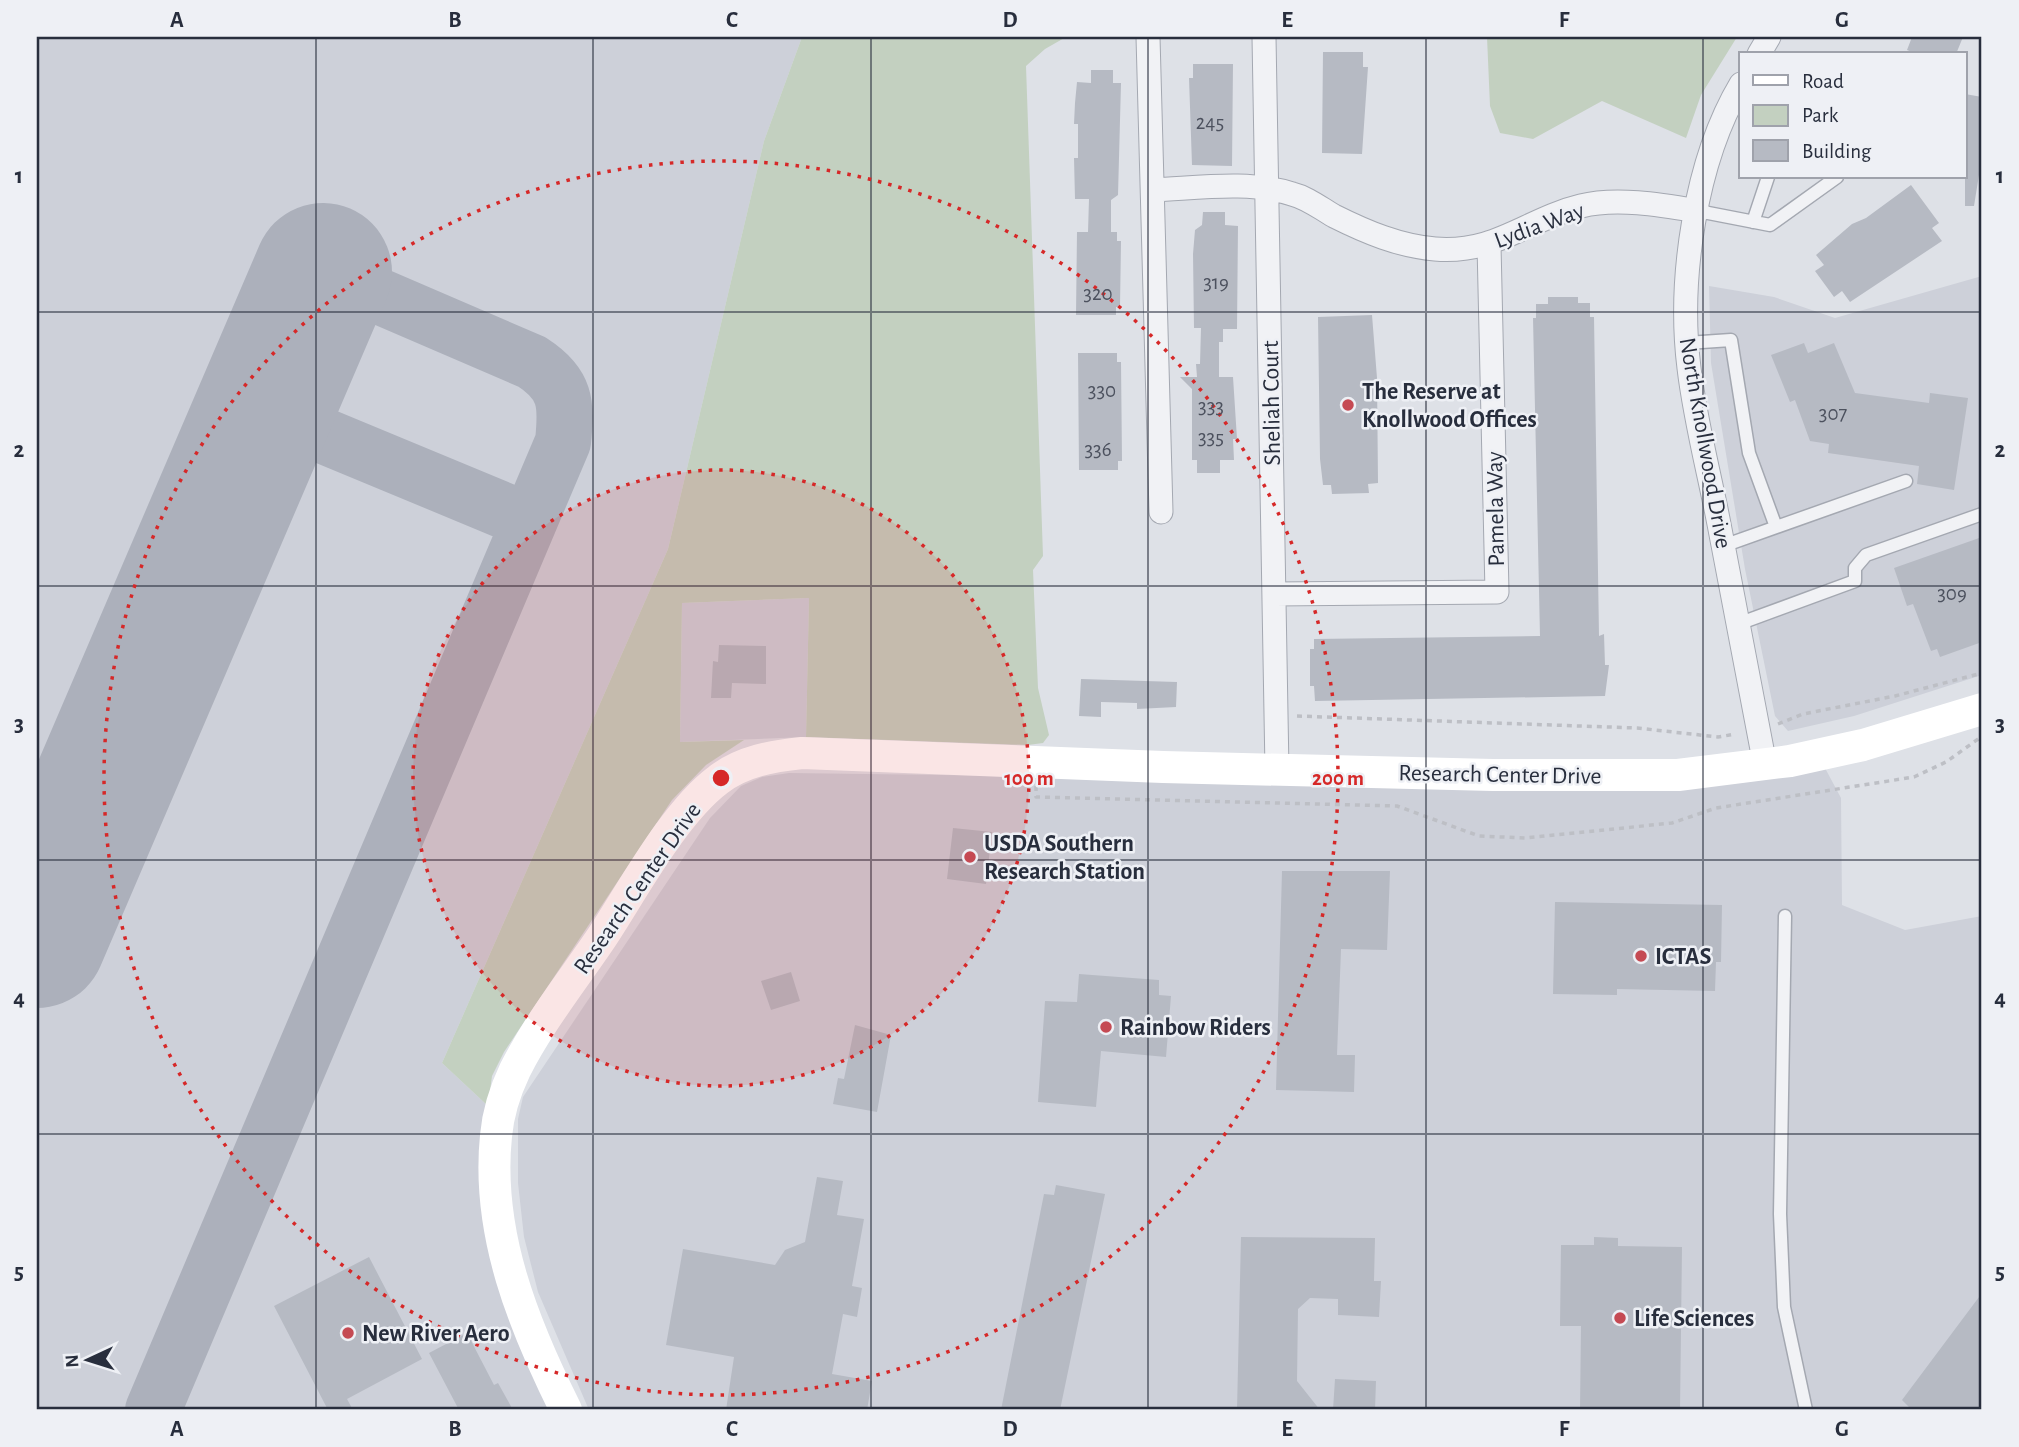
<svg xmlns="http://www.w3.org/2000/svg" width="2019" height="1447" viewBox="0 0 2019 1447" font-family="'Alegreya Sans',sans-serif">
<style>
.built{fill:#cdd0d9}
.green{fill:#c3d0c0}
.lines{fill:none;stroke-linecap:round;stroke-linejoin:round}
.taxiway{stroke:#acb0bb;stroke-width:56}
.runway{stroke:#acb0bb;stroke-width:138}
.building{fill:#b6bac3}
.service-casing{stroke:#a4a8b1;stroke-width:15}
.minor-casing{stroke:#a4a8b1;stroke-width:25}
.path{stroke:#bdbfc5;stroke-width:3.5;stroke-dasharray:5 5;stroke-linecap:butt}
.service{stroke:#f1f2f5;stroke-width:12}
.minor{stroke:#f1f2f5;stroke-width:23}
.secondary{stroke:#fff;stroke-width:32}
.grid{fill:none;stroke:#282e3d;stroke-width:2;stroke-opacity:0.55}
.ring{fill:none;stroke:#d62828;stroke-width:3.5;stroke-dasharray:3.5 7}
.poi-dot{fill:#c54a53;stroke:#eef0f5;stroke-width:2.5}
.labels{text-anchor:middle;stroke-width:5;stroke-linejoin:round;paint-order:stroke}
.number-label{font-size:21px;fill:#4c515e}
.street-label{font-size:24px;fill:#282e3d;stroke:#eef0f5}
.poi-label{font-size:24px;font-weight:bold;fill:#282e3d;stroke:#eef0f5;text-anchor:start}
.centre{fill:#d62828;stroke:#eef0f5;stroke-width:3.5}
.ring-label{font-size:21px;text-anchor:middle;font-weight:bold;fill:#d62828;stroke:#eef0f5;stroke-width:5;stroke-linejoin:round;paint-order:stroke}
.neatline{fill:none;stroke:#282e3d;stroke-width:2.5}
.grid-label{font-size:23px;text-anchor:middle;font-weight:bold;fill:#282e3d}
</style>
<rect width="100%" height="100%" fill="#dee1e7"/>
<path class="built" d="M 37,37 L 802,37 L 764,141 L 668,549 L 442,1063 L 488,1106 L 556,1410 L 37,1410 Z
M 1982,276 L 1982,675 L 1854,716 L 1788,731 L 1775,716 L 1745,569 L 1711,363 L 1709,286 L 1774,297 L 1835,318 Z
M 809,598 L 806,737 L 680,742 L 682,603 Z
M 1825,768 L 1841,798 L 1842,905 L 1905,930 L 1982,916 L 1982,1410 L 589,1410 L 538,1292 L 524,1237 L 518,1183 L 518,1119 L 523,1097 L 710,818 L 741,786 L 762,777 L 789,773 L 1323,780 Z"/>
<path class="green" d="M 802,37 L 1066,37 L 1045,49 L 1026,66 L 1043,556 L 1033,570 L 1038,688 L 1049,735 L 1043,743 L 1028,745 L 806,737 L 809,598 L 682,603 L 680,742 L 744,740 L 706,765 L 672,800 L 504,1052 L 492,1076 L 488,1106 L 442,1063 L 668,549 L 764,141 Z
M 1487,37 L 1737,37 L 1701,95 L 1686,138 L 1602,101 L 1533,139 L 1500,133 L 1490,106 Z"/>
<g class="lines">
<path class="taxiway" d="M 264,411 L 529,521
M 153,1410 L 563,442 C 567,403 566,384 532,362 L 323,272"/>
<path class="runway" d="M 37,939 L 323,272"/>
</g>
<path class="building" d="M 1912,37 L 1963,37 L 1956,54 L 1917,54 L 1907,50 Z
M 1323,52 L 1363,52 L 1363,67 L 1368,67 L 1362,154 L 1322,153 Z
M 1193,64 L 1233,64 L 1232,166 L 1192,165 L 1189,78 L 1193,78 Z
M 1091,70 L 1113,70 L 1113,83 L 1121,83 L 1118,195 L 1111,200 L 1111,232 L 1117,232 L 1117,241 L 1121,241 L 1120,307 L 1116,307 L 1116,315 L 1076,315 L 1077,232 L 1088,232 L 1089,199 L 1075,199 L 1074,158 L 1078,158 L 1078,124 L 1074,124 L 1075,103 L 1077,82 L 1091,83 Z
M 1965,94 L 1982,97 L 1982,156 L 1974,206 L 1965,206 Z
M 1911,185 L 1939,223 L 1932,228 L 1942,241 L 1850,302 L 1842,291 L 1834,297 L 1815,271 L 1824,265 L 1816,255 L 1852,224 L 1866,218 Z
M 1203,212 L 1225,212 L 1225,225 L 1238,226 L 1237,329 L 1223,329 L 1223,342 L 1219,342 L 1219,377 L 1233,377 L 1237,439 L 1233,439 L 1234,460 L 1220,460 L 1220,473 L 1197,473 L 1197,460 L 1192,460 L 1192,389 L 1180,377 L 1197,377 L 1196,364 L 1200,364 L 1201,328 L 1194,328 L 1193,254 L 1195,230 L 1202,225 Z
M 1548,297 L 1578,297 L 1578,303 L 1590,303 L 1590,317 L 1594,317 L 1599,636 L 1604,634 L 1605,665 L 1609,665 L 1605,696 L 1315,701 L 1314,686 L 1310,686 L 1310,649 L 1314,649 L 1314,639 L 1540,636 L 1533,318 L 1536,318 L 1536,304 L 1548,304 Z
M 1372,315 L 1377,378 L 1378,483 L 1368,484 L 1369,493 L 1332,494 L 1331,485 L 1323,485 L 1320,459 L 1318,317 Z
M 1804,343 L 1808,353 L 1834,343 L 1855,393 L 1929,403 L 1930,393 L 1968,398 L 1954,490 L 1917,484 L 1919,466 L 1828,453 L 1829,444 L 1810,441 L 1795,400 L 1790,402 L 1771,355 Z
M 1078,353 L 1117,353 L 1117,362 L 1121,362 L 1122,461 L 1118,461 L 1118,470 L 1079,470 Z
M 1982,537 L 1982,642 L 1940,657 L 1937,649 L 1931,651 L 1913,604 L 1907,606 L 1894,568 Z
M 719,645 L 766,646 L 766,684 L 732,683 L 731,698 L 711,698 L 713,661 L 718,662 Z
M 1081,679 L 1177,682 L 1176,707 L 1137,709 L 1137,703 L 1101,702 L 1101,717 L 1079,716 Z
M 953,828 L 992,832 L 986,884 L 947,879 Z
M 1282,871 L 1390,871 L 1387,950 L 1341,949 L 1337,1055 L 1355,1055 L 1354,1092 L 1276,1090 Z
M 1555,902 L 1722,905 L 1721,962 L 1716,962 L 1715,991 L 1617,989 L 1617,995 L 1553,994 Z
M 791,972 L 800,1001 L 771,1010 L 761,981 Z
M 1079,974 L 1159,980 L 1159,995 L 1171,996 L 1166,1057 L 1101,1051 L 1096,1107 L 1038,1102 L 1045,1001 L 1077,1002 Z
M 855,1025 L 891,1035 L 877,1112 L 833,1104 L 838,1078 L 844,1079 Z
M 817,1177 L 843,1181 L 837,1215 L 864,1219 L 852,1286 L 862,1288 L 857,1317 L 843,1314 L 832,1374 L 872,1381 L 867,1410 L 726,1410 L 734,1357 L 666,1345 L 683,1249 L 775,1265 L 785,1250 L 805,1242 Z
M 1056,1185 L 1105,1194 L 1060,1410 L 1001,1410 L 1044,1194 L 1054,1195 Z
M 1241,1237 L 1375,1238 L 1374,1281 L 1381,1281 L 1379,1317 L 1338,1315 L 1338,1299 L 1310,1298 L 1298,1309 L 1297,1381 L 1320,1410 L 1237,1410 Z
M 1594,1237 L 1618,1238 L 1618,1246 L 1682,1247 L 1680,1410 L 1580,1410 L 1581,1326 L 1560,1326 L 1561,1245 L 1594,1245 Z
M 369,1257 L 422,1359 L 347,1399 L 353,1410 L 328,1410 L 274,1306 Z
M 1982,1293 L 1982,1410 L 1912,1410 L 1902,1400 Z
M 467,1333 L 494,1385 L 498,1383 L 513,1410 L 459,1410 L 429,1353 Z
M 1335,1379 L 1376,1381 L 1375,1410 L 1333,1410 Z"/>
<g class="lines">
<defs>
<path id="service" d="M 1698,211 L 1770,225 L 1837,177
M 1753,222 L 1768,177
M 1687,343 L 1731,340 L 1749,453 L 1776,527
M 1723,546 L 1906,481
M 1738,624 L 1855,581 L 1855,568 L 1866,555 L 1982,514
M 1785,916 L 1780,1214 L 1784,1307 L 1806,1410"/>
<path id="minor" d="M 1148,37 L 1161,512
M 1264,37 L 1277,770
M 1759,54 L 1769,37
M 1741,84 C 1695,161 1678,280 1689,368 C 1695,420 1709,472 1719,524 C 1735,604 1749,685 1765,765
M 1154,190 C 1198,188 1249,180 1292,194 C 1308,198 1320,208 1334,216 C 1366,232 1399,246 1435,249 C 1496,254 1527,219 1581,206 C 1616,197 1662,205 1698,211
M 1275,594 L 1497,592 L 1489,245"/>
</defs>
<use href="#service" class="service-casing"/>
<use href="#minor" class="minor-casing"/>
<path class="path" d="M 1297,716 L 1637,728 L 1718,737 L 1736,734
M 1778,724 L 1803,714 L 1895,696 L 1982,673
M 1036,786 L 1036,797 L 1397,806 L 1479,836 L 1525,838 L 1672,823 L 1716,808 L 1914,777 L 1946,762 L 1981,737"/>
<use href="#service" class="service"/>
<use href="#minor" class="minor"/>
<path class="secondary" d="M 566,1410 C 524,1326 486,1233 496,1136 C 498,1113 505,1091 515,1070 C 538,1024 573,980 602,937 C 633,890 674,813 718,780 C 742,761 773,756 802,753 L 1163,767 L 1493,775 L 1678,775 L 1790,761 L 1863,745 L 1982,709"/>
</g>
<path class="grid" d="M 316,37 L 316,1410M 593,37 L 593,1410M 871,37 L 871,1410M 1148,37 L 1148,1410M 1426,37 L 1426,1410M 1703,37 L 1703,1410M 37,312 L 1982,312M 37,586 L 1982,586M 37,860 L 1982,860M 37,1134 L 1982,1134"/>
<circle cx="721" cy="778" r="308" fill="#d62828" fill-opacity=".12"/>
<g class="ring">
<circle cx="721" cy="778" r="308"/>
<circle cx="721" cy="778" r="617"/>
</g>
<g class="poi-dot">
<circle cx="1348" cy="405" r="7"/>
<circle cx="970" cy="857" r="7"/>
<circle cx="1641" cy="956" r="7"/>
<circle cx="1106" cy="1027" r="7"/>
<circle cx="1620" cy="1318" r="7"/>
<circle cx="348" cy="1333" r="7"/>
</g>
<g class="labels">
<g class="number-label">
<text x="1210" y="129">245</text>
<text x="1216" y="289">319</text>
<text x="1098" y="300">320</text>
<text x="1102" y="397">330</text>
<text x="1211" y="413">333</text>
<text x="1833" y="420">307</text>
<text x="1211" y="444">335</text>
<text x="1098" y="456">336</text>
<text x="1952" y="600">309</text>
</g>
<g class="street-label">
<text transform="translate(1539 225) rotate(-20)" y="8">Lydia Way</text>
<text transform="translate(1271 403) rotate(-91)" y="8">Sheliah Court</text>
<text transform="translate(1706 443) rotate(80)" y="8">North Knollwood Drive</text>
<text transform="translate(1495 509) rotate(-91)" y="8">Pamela Way</text>
<text transform="translate(1500 774) rotate(1)" y="8">Research Center Drive</text>
<text transform="translate(637 888) rotate(-55)" y="8">Research Center Drive</text>
</g>
<g class="poi-label">
<text x="1362" y="399">The Reserve at<tspan x="1362" dy="28">Knollwood Offices</tspan></text>
<text x="984" y="851">USDA Southern<tspan x="984" dy="28">Research Station</tspan></text>
<text x="1655" y="964">ICTAS</text>
<text x="1120" y="1035">Rainbow Riders</text>
<text x="1634" y="1326">Life Sciences</text>
<text x="362" y="1341">New River Aero</text>
</g>
</g>
<circle cx="721" cy="778" r="10" class="centre"/>
<g class="ring-label">
<text x="1029" y="785">100 m</text>
<text x="1338" y="785">200 m</text>
</g>
<rect width="2019" height="1447" fill="none" stroke="#eef0f5" stroke-width="77"/>
<rect x="1739" y="52" width="228" height="126" fill="#eef0f5" stroke="#9fa2ab" stroke-width="2"/>
<rect x="1753" y="75" width="35" height="10" fill="#ffffff" stroke="#9fa2ab" stroke-width="2"/>
<text x="1802" y="88" font-size="21" fill="#282e3d">Road</text>
<rect x="1753" y="105" width="35" height="21" fill="#c3d0c0" stroke="#9fa2ab" stroke-width="2"/>
<text x="1802" y="122" font-size="21" fill="#282e3d">Park</text>
<rect x="1753" y="140" width="35" height="21" fill="#b6bac3" stroke="#9fa2ab" stroke-width="2"/>
<text x="1802" y="158" font-size="21" fill="#282e3d">Building</text>
<g transform="translate(88 1360) rotate(266)" stroke="#eef0f5" stroke-width="5" paint-order="stroke">
<path d="M0-5L12 26L0 18L-12 26Z" fill="#282e3d"/>
<text y="-10" font-size="19" font-weight="bold" text-anchor="middle" fill="#282e3d">N</text>
</g>
<rect x="38" y="38" width="1942" height="1370" class="neatline"/>
<g class="grid-label">
<text x="177" y="27">A</text>
<text x="455" y="27">B</text>
<text x="732" y="27">C</text>
<text x="1010" y="27">D</text>
<text x="1287" y="27">E</text>
<text x="1564" y="27">F</text>
<text x="1842" y="27">G</text>
<text x="19" y="183">1</text>
<text x="2000" y="183">1</text>
<text x="19" y="457">2</text>
<text x="2000" y="457">2</text>
<text x="19" y="731">3</text>
<text x="2000" y="731">3</text>
<text x="19" y="1005">4</text>
<text x="2000" y="1005">4</text>
<text x="19" y="1279">5</text>
<text x="2000" y="1279">5</text>
<text x="177" y="1436">A</text>
<text x="455" y="1436">B</text>
<text x="732" y="1436">C</text>
<text x="1010" y="1436">D</text>
<text x="1287" y="1436">E</text>
<text x="1564" y="1436">F</text>
<text x="1842" y="1436">G</text>
</g>
</svg>
